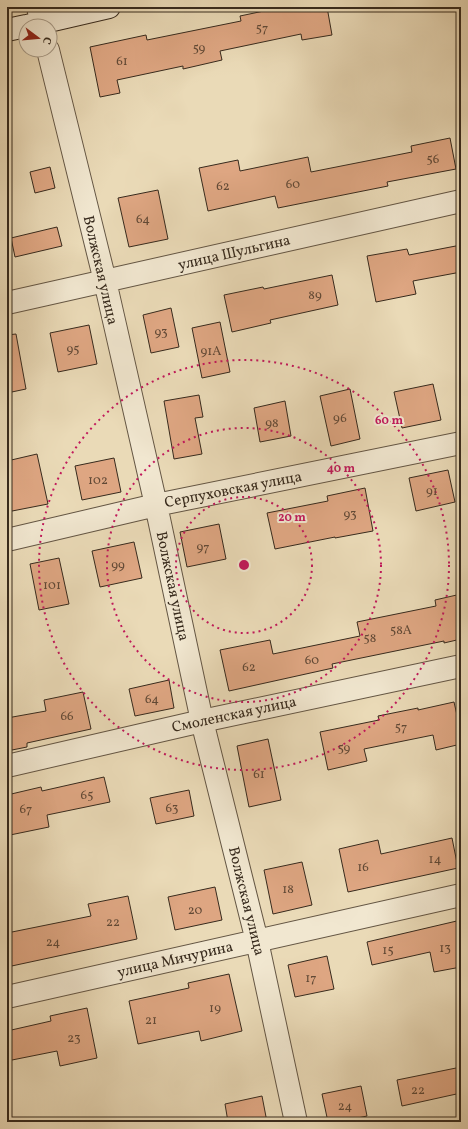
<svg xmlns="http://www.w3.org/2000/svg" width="468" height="1129" viewBox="0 0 468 1129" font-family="Vollkorn,serif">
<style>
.building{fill:#dea682;stroke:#372a1d}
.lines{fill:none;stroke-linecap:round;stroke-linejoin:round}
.minor-casing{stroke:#645644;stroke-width:24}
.secondary-casing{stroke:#372a1d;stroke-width:24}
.minor{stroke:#f1e7d0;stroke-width:22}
.secondary{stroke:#f1e7d0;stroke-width:22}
.ring{fill:none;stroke:#c2185b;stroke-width:2;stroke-dasharray:2 4}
.labels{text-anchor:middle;stroke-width:4;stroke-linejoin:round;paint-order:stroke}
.number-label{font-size:13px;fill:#614936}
.street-label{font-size:15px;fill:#372a1d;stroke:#f1e7d0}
.centre{fill:#c2185b;stroke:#f1e7d0;stroke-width:2}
.ring-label{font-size:12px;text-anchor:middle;font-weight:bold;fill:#c2185b;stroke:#f1e7d0;stroke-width:4;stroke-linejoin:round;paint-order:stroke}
</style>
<rect width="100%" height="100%" fill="#eadab7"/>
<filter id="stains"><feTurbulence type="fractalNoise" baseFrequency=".005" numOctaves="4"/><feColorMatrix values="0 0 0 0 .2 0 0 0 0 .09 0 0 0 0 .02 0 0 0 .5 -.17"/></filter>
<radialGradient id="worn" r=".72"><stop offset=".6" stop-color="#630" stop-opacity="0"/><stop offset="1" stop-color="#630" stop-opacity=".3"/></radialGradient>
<path class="building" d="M 283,7 L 327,7 L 332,35 L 302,40 L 301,34 L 220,51 L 222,60 L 183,69 L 183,66 L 117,80 L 120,93 L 100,97 L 90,47 L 146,35 L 147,40 L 241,21 L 240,16 Z
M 450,138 L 456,169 L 387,182 L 388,186 L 278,208 L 275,196 L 208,211 L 199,168 L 238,160 L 240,171 L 308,157 L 311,172 L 412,152 L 411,146 Z
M 50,167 L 55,188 L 35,193 L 30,172 Z
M 158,190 L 168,239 L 129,247 L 118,198 Z
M 57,227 L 62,246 L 15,257 L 11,238 Z
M 461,245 L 461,272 L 413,281 L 416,294 L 376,302 L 367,256 L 407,249 L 409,255 Z
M 332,275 L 338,305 L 270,320 L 271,323 L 232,332 L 224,295 L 263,287 L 264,289 Z
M 171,308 L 179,347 L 151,353 L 143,315 Z
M 220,322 L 230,372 L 202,378 L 192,328 Z
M 89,325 L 97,364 L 58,372 L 50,333 Z
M 16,334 L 26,389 L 7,393 L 7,335 Z
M 433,384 L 441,420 L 402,428 L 394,392 Z
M 350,389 L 360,439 L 331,446 L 320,396 Z
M 199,395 L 203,417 L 195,418 L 202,454 L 174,459 L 164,401 Z
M 285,401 L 291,436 L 260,442 L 254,408 Z
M 37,454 L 48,504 L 7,512 L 7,461 Z
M 114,458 L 121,492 L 82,500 L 75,466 Z
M 448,470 L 455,502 L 416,511 L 409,478 Z
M 365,488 L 373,531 L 335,538 L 335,537 L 275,549 L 267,513 L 328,501 L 327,496 Z
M 219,524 L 226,559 L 187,567 L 180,532 Z
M 134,542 L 142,578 L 100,587 L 92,551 Z
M 59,558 L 69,604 L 39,610 L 30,564 Z
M 461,594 L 461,639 L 444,643 L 444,641 L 332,664 L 333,668 L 229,691 L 220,650 L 270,640 L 273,654 L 360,636 L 357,622 L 436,606 L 435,600 Z
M 169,680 L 174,708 L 135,716 L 129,689 Z
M 83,692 L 91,729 L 27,743 L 27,747 L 7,751 L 7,718 L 46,711 L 44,700 Z
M 454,702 L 461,733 L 461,744 L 436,750 L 433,735 L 364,749 L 367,761 L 328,770 L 320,732 L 379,720 L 378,716 L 418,708 L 418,710 Z
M 268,739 L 281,800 L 249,807 L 237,746 Z
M 104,777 L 110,802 L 47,815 L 49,827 L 10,835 L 7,821 L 7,795 L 41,787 L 42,791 Z
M 189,790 L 194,816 L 156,824 L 150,798 Z
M 452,838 L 458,868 L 348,892 L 339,849 L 378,840 L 381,854 Z
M 302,862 L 312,905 L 273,914 L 264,870 Z
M 215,887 L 222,920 L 175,930 L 168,897 Z
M 128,896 L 137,939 L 7,967 L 7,933 L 91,916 L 88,904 Z
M 461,920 L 461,967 L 434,972 L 430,952 L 372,965 L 367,942 Z
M 327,956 L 334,989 L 295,997 L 288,965 Z
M 229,974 L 242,1031 L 201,1041 L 199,1031 L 138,1044 L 129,1001 L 189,988 L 188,983 Z
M 87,1008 L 97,1058 L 60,1066 L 57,1051 L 7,1061 L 7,1031 L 51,1021 L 50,1016 Z
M 461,1067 L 461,1093 L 402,1106 L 397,1080 Z
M 361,1086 L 367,1116 L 339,1122 L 328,1122 L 322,1094 Z
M 262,1096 L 267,1122 L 228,1122 L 225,1104 Z"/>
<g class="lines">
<defs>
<path id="minor" d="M 38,7 L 42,26
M 48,50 L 105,281 L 156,505 L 202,721 L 257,941 L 296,1122
M 7,303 L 461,201
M 7,540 L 156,505 L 461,443
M 7,766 L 202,721 L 461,666
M 7,997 L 461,895"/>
<path id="secondary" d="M 27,26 L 109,7
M 7,30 L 26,26"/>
</defs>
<use href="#minor" class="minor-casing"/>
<use href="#secondary" class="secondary-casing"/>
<use href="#minor" class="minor"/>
<use href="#secondary" class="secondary"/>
</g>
<g class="ring">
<circle cx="244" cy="565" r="68"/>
<circle cx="244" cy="565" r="137"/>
<circle cx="244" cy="565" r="205"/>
</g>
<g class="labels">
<g class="number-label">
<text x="262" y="32">57</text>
<text x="199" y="52">59</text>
<text x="122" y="65">61</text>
<text x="433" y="163">56</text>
<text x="293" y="188">60</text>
<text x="223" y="190">62</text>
<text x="143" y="223">64</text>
<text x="315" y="299">89</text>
<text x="161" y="336">93</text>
<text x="73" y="353">95</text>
<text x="211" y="355">91А</text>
<text x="340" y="422">96</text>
<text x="272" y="427">98</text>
<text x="98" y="484">102</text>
<text x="432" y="495">91</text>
<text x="350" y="518">93</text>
<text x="203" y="551">97</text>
<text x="118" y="569">99</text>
<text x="52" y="589">101</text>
<text x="401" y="634">58А</text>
<text x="370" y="642">58</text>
<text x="312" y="664">60</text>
<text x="249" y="671">62</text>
<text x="152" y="703">64</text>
<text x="67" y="720">66</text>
<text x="401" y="731">57</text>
<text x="344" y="752">59</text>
<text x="259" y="778">61</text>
<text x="87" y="799">65</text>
<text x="172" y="812">63</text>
<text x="26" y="813">67</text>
<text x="435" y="863">14</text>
<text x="363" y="871">16</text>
<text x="288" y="893">18</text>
<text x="195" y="914">20</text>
<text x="113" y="926">22</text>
<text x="53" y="946">24</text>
<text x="445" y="952">13</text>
<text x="388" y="954">15</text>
<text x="311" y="982">17</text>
<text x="215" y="1012">19</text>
<text x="151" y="1024">21</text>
<text x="74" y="1042">23</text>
<text x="418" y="1094">22</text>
<text x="345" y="1110">24</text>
</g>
<g class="street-label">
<text transform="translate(234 252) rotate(-13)" y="5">улица Шульгина</text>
<text transform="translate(101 270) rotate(77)" y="5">Волжская улица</text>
<text transform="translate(233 489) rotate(-11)" y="5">Серпуховская улица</text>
<text transform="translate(173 586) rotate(78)" y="5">Волжская улица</text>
<text transform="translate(234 714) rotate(-12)" y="5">Смоленская улица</text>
<text transform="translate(247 901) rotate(76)" y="5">Волжская улица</text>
<text transform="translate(175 959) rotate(-13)" y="5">улица Мичурина</text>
</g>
</g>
<circle cx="244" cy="565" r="6" class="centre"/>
<g class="ring-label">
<text x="389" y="424">60 m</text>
<text x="341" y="472">40 m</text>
<text x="292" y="521">20 m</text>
</g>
<rect width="468" height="1129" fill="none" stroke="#eadab7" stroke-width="24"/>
<rect x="8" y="8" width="452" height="1113" fill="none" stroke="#372a1d" stroke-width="2"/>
<rect x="12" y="12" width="444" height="1105" fill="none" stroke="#372a1d"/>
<g transform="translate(38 38) rotate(106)"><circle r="19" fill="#f1e7d0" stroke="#a79b88"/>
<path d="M0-3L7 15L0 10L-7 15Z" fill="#8f2418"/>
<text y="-6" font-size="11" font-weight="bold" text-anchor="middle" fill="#372a1d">С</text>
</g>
<rect width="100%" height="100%" filter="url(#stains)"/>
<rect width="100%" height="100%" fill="url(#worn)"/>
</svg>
